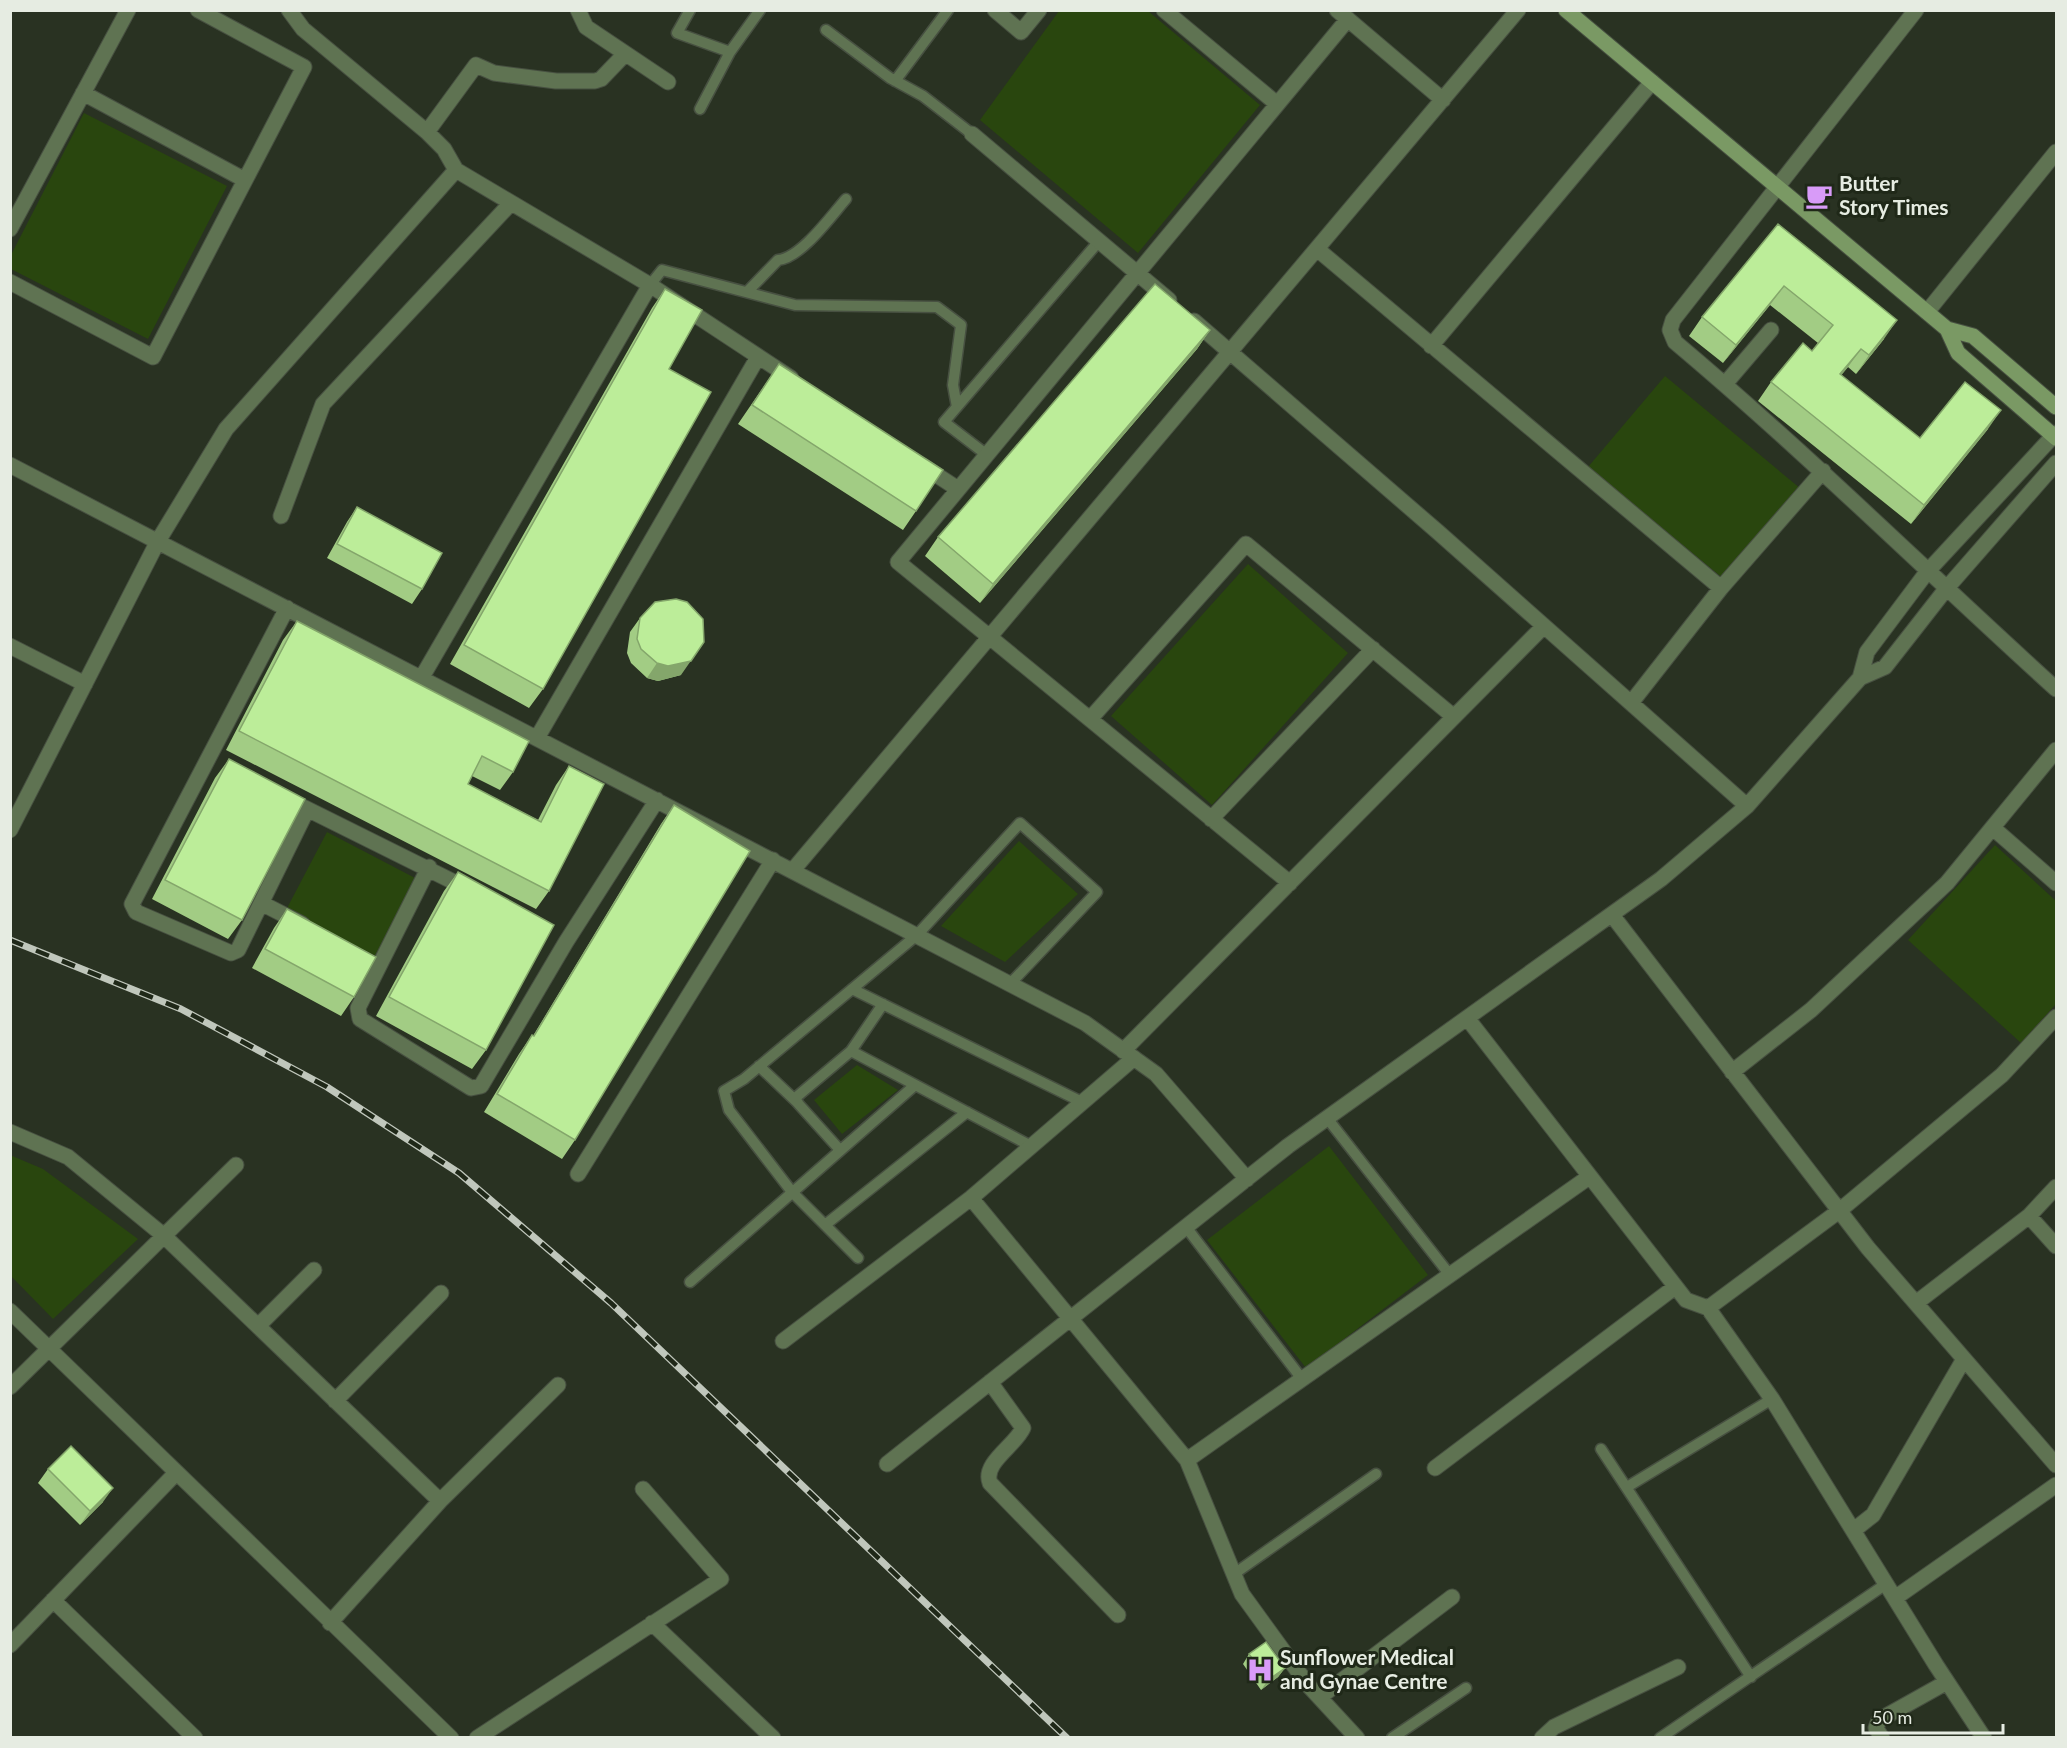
<svg xmlns="http://www.w3.org/2000/svg" width="2067" height="1748" viewBox="0 0 2067 1748" font-family="Lato,sans-serif">
<style>
.green{fill:#29460e}
.lines{fill:none;stroke-linecap:round;stroke-linejoin:round}
.lane-casing{stroke:#475041;stroke-width:13}
.street-casing{stroke:#475041;stroke-width:17}
.secondary-casing{stroke:#475041;stroke-width:17}
.lane{stroke:#5f7352;stroke-width:10}
.street{stroke:#5f7352;stroke-width:15}
.secondary{stroke:#7a9964;stroke-width:15}
.rail-casing{stroke:#c0c7bc;stroke-width:7}
.rail{stroke:#1f2818;stroke-width:4.5;stroke-dasharray:14;stroke-linecap:butt}
.wall{fill:#a2cc84}
.shaded-wall{fill:#84a66b}
.building{fill:#bced99;stroke:#84a66b;stroke-width:1.5}
.labels{text-anchor:middle;stroke-width:6;stroke-linejoin:round;paint-order:stroke}
.poi-label{font-size:21px;font-weight:bold;fill:#e6ece2;stroke:#1f2818;text-anchor:start}
</style>
<rect width="100%" height="100%" fill="#293222"/>
<path class="green" d="M 1059,11 L 1148,11 L 1260,105 L 1138,253 L 980,120 Z
M 84,113 L 227,186 L 148,339 L 11,269 L 11,255 Z
M 1665,376 L 1801,489 L 1725,580 L 1588,467 Z
M 1248,564 L 1348,653 L 1212,805 L 1111,716 Z
M 327,832 L 417,879 L 376,956 L 286,910 Z
M 1019,841 L 1078,894 L 1005,962 L 941,926 Z
M 1995,845 L 2056,901 L 2056,1004 L 2021,1043 L 1908,940 Z
M 857,1065 L 898,1090 L 842,1134 L 814,1100 Z
M 1329,1146 L 1428,1275 L 1306,1368 L 1207,1240 Z
M 10,1155 L 43,1169 L 138,1239 L 53,1319 L 11,1276 Z"/>
<g class="lines">
<defs>
<path id="lane" d="M 690,10 L 677,33 L 730,52
M 826,30 L 890,78 L 923,96 L 972,134
M 895,81 L 948,10
M 700,109 L 730,52 L 760,10
M 650,285 L 662,270 L 795,305 L 937,307 L 961,325 L 953,385 L 957,407
M 748,291 L 778,260 C 801,258 831,216 846,199
M 987,455 L 944,422 L 1100,240
M 852,989 L 1082,1102
M 851,1051 L 1031,1146
M 759,1066 L 798,1103
M 1327,1118 L 1450,1275
M 840,1150 L 794,1099 L 851,1051 L 883,1004
M 825,1225 L 967,1112
M 1186,1227 L 1302,1379
M 858,1258 L 792,1192 L 729,1110 L 724,1091 L 744,1079 L 917,935 L 1020,823 L 1097,892 L 1010,984
M 690,1282 L 914,1086
M 1601,1449 L 1751,1677
M 1627,1487 L 1772,1399
M 1234,1574 L 1376,1474
M 1392,1738 L 1466,1688
M 1660,1738 L 1886,1584"/>
<path id="street" d="M 289,10 L 303,29 L 427,132 L 444,149 L 456,170 L 650,285 L 791,378
M 578,10 L 586,27 L 668,82
M 995,10 L 1021,32 L 1039,10
M 1164,10 L 1277,104
M 1337,10 L 1443,100
M 1916,10 L 1673,320 L 1670,330 L 1675,342 C 1807,453 1929,574 2056,689
M 83,93 L 245,180
M 427,132 L 476,65 L 494,73 L 556,81 L 595,81 L 601,79 L 625,54
M 972,134 L 1169,300
M 10,229 L 128,10
M 1317,249 L 1721,588
M 10,282 L 153,357 L 304,67 L 198,10
M 1927,312 L 2056,152
M 1194,321 L 1438,532 L 1747,806
M 1431,346 L 1652,82
M 1725,384 L 1771,330
M 10,465 L 1085,1023 L 1156,1074 L 1247,1179
M 923,466 L 958,489
M 281,516 L 323,404 L 511,203
M 287,608 L 132,904 L 136,912 L 231,953 L 238,950 L 307,810
M 10,646 L 85,684
M 422,677 L 650,285
M 1860,678 L 1867,652 L 1927,572 L 2056,433
M 1631,703 L 1721,588 L 1823,471
M 1090,719 L 1246,544 L 1454,717
M 537,738 L 758,357
M 299,805 L 468,889
M 1211,819 L 1373,649
M 1993,828 L 2056,883
M 10,830 L 158,541 L 226,429 L 456,170
M 429,867 L 358,1008 L 360,1019 L 471,1088 L 481,1086 L 566,942 L 657,800
M 793,870 L 1518,10
M 1290,883 L 898,562 L 1348,19
M 263,904 L 302,924
M 1612,915 L 1868,1248 L 2056,1465
M 1467,1018 L 1686,1300 L 1708,1308 L 1772,1399 L 1936,1665 L 1984,1738
M 1123,1051 L 1544,626
M 1732,1072 L 1811,1010 L 1947,883 L 2056,750
M 10,1132 L 68,1157 L 163,1235 L 440,1501
M 578,1174 L 773,860
M 971,1198 L 1187,1460 L 1242,1594 L 1308,1685 L 1357,1738
M 2029,1216 L 2056,1246
M 1916,1303 L 2029,1216 L 2056,1187
M 1708,1308 L 1839,1211 L 2002,1075 L 2056,1017
M 10,1311 L 451,1738
M 258,1326 L 314,1270
M 783,1341 L 971,1198 L 1134,1058
M 990,1382 L 1023,1428 C 1016,1445 982,1463 990,1483 L 1118,1615
M 10,1387 L 236,1165
M 335,1401 L 441,1293
M 1187,1460 L 1589,1177
M 887,1464 L 1288,1146 L 1661,879 L 1747,806 L 1860,678 L 1885,667 L 1946,589 L 2056,463
M 1435,1468 L 1675,1287
M 1854,1530 L 1873,1515 L 1964,1359
M 1895,1598 L 2056,1485
M 53,1600 L 195,1738
M 330,1623 L 440,1501 L 558,1385
M 652,1623 L 773,1738
M 10,1645 L 176,1473
M 1320,1697 L 1452,1597
M 477,1738 L 721,1579 L 643,1489
M 1542,1738 L 1554,1727 L 1678,1667
M 1882,1738 L 1876,1728 L 1879,1720 L 1947,1682"/>
<path id="secondary" d="M 1566,10 L 1947,329 L 1958,353 L 2056,438
M 1947,329 L 1973,336 L 2056,407"/>
</defs>
<use href="#lane" class="lane-casing"/>
<use href="#street" class="street-casing"/>
<use href="#secondary" class="secondary-casing"/>
<use href="#lane" class="lane"/>
<use href="#street" class="street"/>
<use href="#secondary" class="secondary"/>
<defs>
<path id="rail" d="M 10,940 L 181,1009 L 327,1087 L 459,1173 L 611,1303 L 1067,1738"/>
</defs>
<use href="#rail" class="rail-casing"/>
<use href="#rail" class="rail"/>
</g>
<path class="wall" d="M 1778,224 L 1884,339 L 1856,374 L 1848,367 L 1841,375 L 1920,438 L 1988,429 L 1911,524 L 1758,401 L 1771,382 L 1812,351 L 1818,343 L 1770,305 L 1723,363 L 1689,336 L 1702,317 Z
M 665,289 L 669,369 L 543,689 L 529,708 L 450,664 L 652,308 Z
M 1210,330 L 1197,349 L 980,603 L 925,556 L 938,537 Z
M 779,364 L 916,511 L 903,530 L 738,424 Z
M 357,507 L 422,589 L 412,604 L 327,558 L 347,522 Z
M 640,618 L 681,675 L 658,681 L 647,678 L 631,663 L 627,653 L 630,632 Z
M 297,621 L 513,772 L 500,790 L 472,776 L 468,784 L 538,820 L 556,785 L 569,766 L 549,891 L 536,909 L 226,750 L 283,640 Z
M 229,759 L 242,920 L 228,939 L 152,899 L 215,778 Z
M 674,805 L 575,1140 L 562,1159 L 484,1112 L 519,1054 L 532,1035 L 533,1036 L 661,824 Z
M 458,872 L 486,1050 L 472,1069 L 376,1016 L 444,891 Z
M 287,909 L 354,997 L 341,1016 L 252,968 L 274,928 Z
M 48,1469 L 103,1502 L 80,1525 L 38,1483 Z
M 1249,1654 L 1285,1668 L 1278,1677 L 1261,1690 L 1243,1664 Z"/>
<path class="shaded-wall" d="M 1784,286 L 1770,305 L 1723,363 L 1736,345 Z
M 1897,320 L 1884,339 L 1856,374 L 1869,355 Z
M 1210,330 L 1197,349 L 980,603 L 993,584 Z
M 1861,349 L 1848,367 L 1827,393 L 1840,374 Z
M 2001,410 L 1988,429 L 1911,524 L 1924,505 Z
M 704,642 L 681,675 L 658,681 L 647,678 L 657,663 Z
M 113,1488 L 103,1502 L 80,1525 L 90,1511 Z
M 1285,1668 L 1278,1677 L 1261,1690 L 1268,1680 Z"/>
<path class="building" d="M 1778,224 L 1897,320 L 1869,355 L 1861,349 L 1840,374 L 1920,438 L 1965,382 L 2001,410 L 1924,505 L 1771,382 L 1803,343 L 1812,351 L 1833,325 L 1784,286 L 1736,345 L 1702,317 Z
M 1155,284 L 1210,330 L 993,584 L 938,537 Z
M 665,289 L 702,310 L 669,369 L 711,392 L 543,689 L 464,645 Z
M 779,364 L 943,470 L 916,511 L 752,405 Z
M 357,507 L 442,553 L 422,589 L 337,544 Z
M 676,599 L 687,602 L 703,619 L 704,642 L 691,661 L 668,666 L 657,663 L 641,649 L 637,639 L 640,618 L 655,602 Z
M 297,621 L 529,741 L 513,772 L 482,756 L 468,784 L 541,822 L 569,766 L 604,784 L 549,891 L 239,731 Z
M 229,759 L 305,799 L 242,920 L 165,880 Z
M 674,805 L 750,851 L 575,1140 L 497,1094 L 532,1035 L 534,1036 Z
M 458,872 L 554,925 L 486,1050 L 389,997 Z
M 287,909 L 376,957 L 354,997 L 265,949 Z
M 71,1446 L 113,1488 L 90,1511 L 48,1469 Z
M 1266,1642 L 1285,1668 L 1268,1680 L 1249,1654 Z"/>
<defs>
<symbol id="cafe-bare" viewBox="-9 -9 18 18"><path d="M-5.5-4.5H6V0H3Q3 3.5 0 3.5H-2.5Q-5.5 3.5-5.5 0ZM3-3.2v2h1.7v-2ZM-6 4.5H4V6H-6Z" fill="#d89bf8" stroke="#1f2818" stroke-width="2.5" paint-order="stroke"/></symbol>
<symbol id="hospital-bare" viewBox="-9 -9 18 18"><path d="M-5-5h3v3.5h4V-5h3V5h-3V1.5h-4V5h-3Z" fill="#d89bf8" stroke="#1f2818" stroke-width="2.5" paint-order="stroke"/></symbol>
</defs>
<g fill-rule="evenodd">
<use href="#cafe-bare" x="1800" y="177" width="38" height="38"/>
<use href="#hospital-bare" x="1241" y="1651" width="38" height="38"/>
</g>
<g class="labels">
<g class="poi-label">
<text x="1839" y="191">Butter<tspan x="1839" dy="24">Story Times</tspan></text>
<text x="1280" y="1665">Sunflower Medical<tspan x="1280" dy="24">and Gynae Centre</tspan></text>
</g>
</g>
<rect width="2067" height="1748" fill="none" stroke="#e6ece2" stroke-width="24"/>
<path d="M1863 1724v9h140v-9" fill="none" stroke="#e6ece2" stroke-width="3"/>
<text x="1872" y="1724" font-size="18" fill="#e6ece2" stroke="#1f2818" stroke-width="4.5" paint-order="stroke">50 m</text>
</svg>
